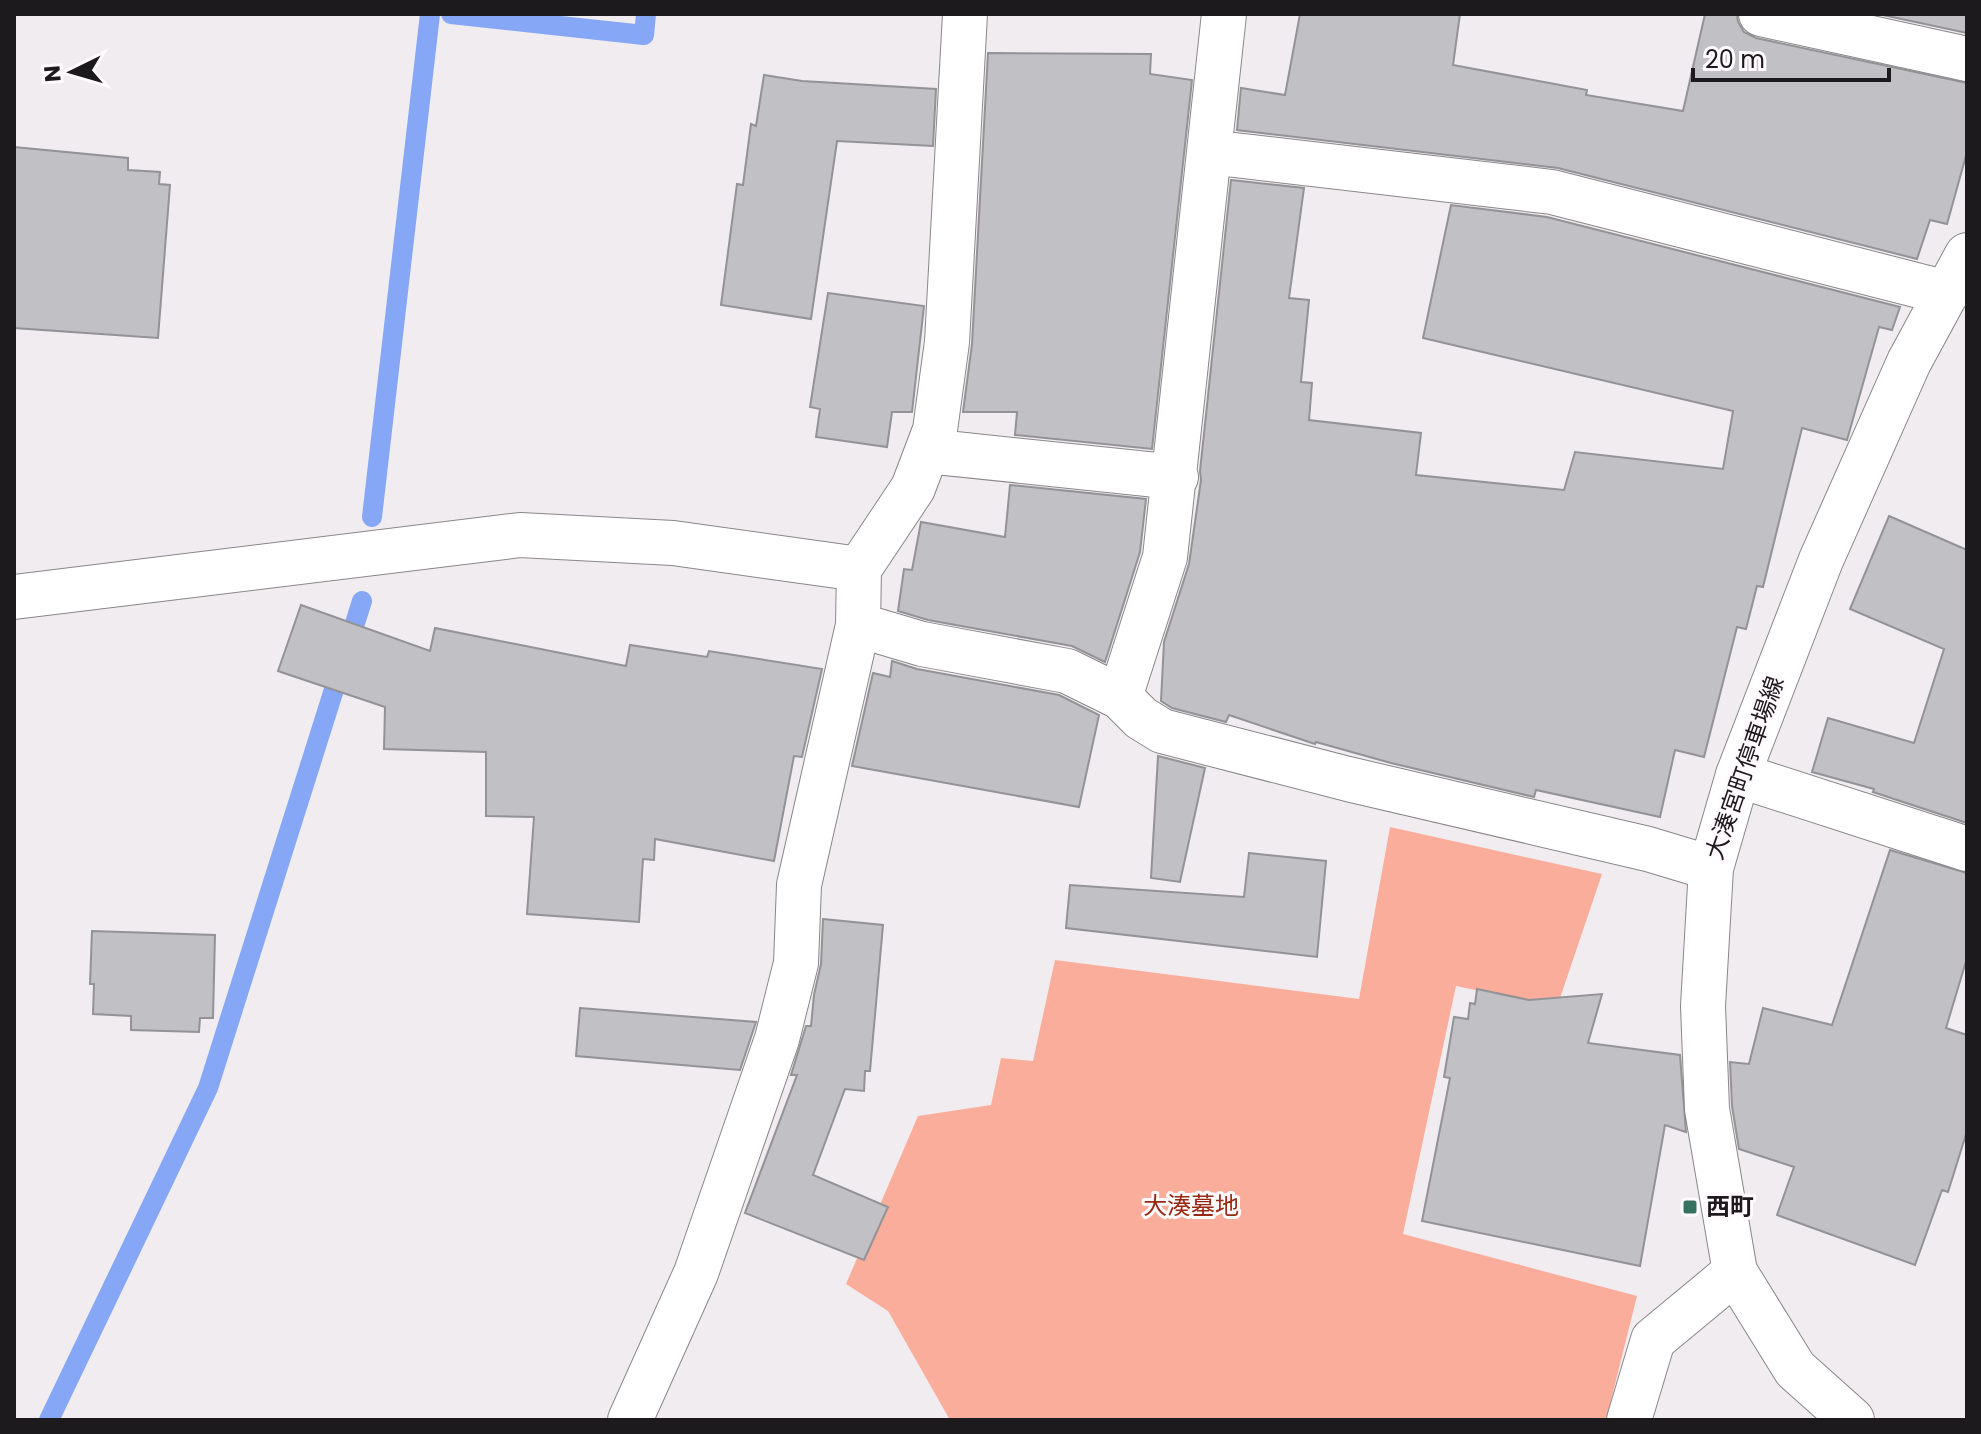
<svg xmlns="http://www.w3.org/2000/svg" width="1981" height="1434" viewBox="0 0 1981 1434" font-family="Poppins,'Noto Sans JP',sans-serif">
<style>
.green{fill:#fbad9b}
.lines{fill:none;stroke-linecap:round;stroke-linejoin:round}
.stream{stroke:#85a7f5;stroke-width:20}
.building{fill:#c1c0c5;stroke:#939296;stroke-width:2}
.minor-casing{stroke:#8a8689;stroke-width:46}
.major-casing{stroke:#8a8689;stroke-width:46}
.minor{stroke:#fff;stroke-width:44}
.major{stroke:#fff;stroke-width:44}
.poi-dot{fill:#36735f;stroke:#fefafd;stroke-width:3}
.labels{text-anchor:middle;stroke-width:6;stroke-linejoin:round;paint-order:stroke}
.street-label{font-size:24px;fill:#1c1a1c;stroke:#fefafd}
.park-label{font-size:24px;fill:#972811;stroke:#fefafd}
.poi-label{font-size:24px;font-weight:bold;fill:#1c1a1c;stroke:#fefafd;text-anchor:start}
</style>
<rect width="100%" height="100%" fill="#f0ecf0"/>
<path class="green" d="M 1390,827 L 1602,874 L 1557,1007 L 1456,986 L 1403,1234 L 1637,1296 L 1606,1420 L 950,1420 L 888,1311 L 846,1284 L 918,1116 L 991,1105 L 1001,1058 L 1033,1061 L 1055,960 L 1359,999 Z"/>
<g class="lines">
<path class="stream" d="M 451,14 L 644,35 L 646,14
M 372,517 L 430,14
M 49,1420 L 208,1088 L 362,601"/>
</g>
<path class="building" d="M 1300,14 L 1460,14 L 1453,65 L 1587,90 L 1586,95 L 1683,111 L 1705,14 L 1737,14 L 1738,22 L 1744,32 L 1756,38 L 1967,83 L 1967,152 L 1947,224 L 1930,220 L 1917,259 L 1558,168 L 1237,130 L 1241,88 L 1285,95 Z
M 1878,14 L 1967,14 L 1967,33 Z
M 988,53 L 1151,54 L 1150,74 L 1192,80 L 1152,449 L 1015,435 L 1017,412 L 963,412 L 972,344 Z
M 764,75 L 802,81 L 936,89 L 933,146 L 837,141 L 811,319 L 721,305 L 737,184 L 743,185 L 751,124 L 756,126 Z
M 14,147 L 128,158 L 128,170 L 160,172 L 159,184 L 170,185 L 158,338 L 14,328 Z
M 1231,180 L 1304,188 L 1289,298 L 1309,300 L 1301,382 L 1312,383 L 1309,420 L 1421,433 L 1416,475 L 1564,490 L 1575,452 L 1723,469 L 1733,411 L 1423,338 L 1451,205 L 1547,217 L 1900,307 L 1892,330 L 1879,327 L 1847,440 L 1802,428 L 1763,587 L 1757,586 L 1746,629 L 1737,627 L 1704,757 L 1675,750 L 1660,817 L 1536,790 L 1534,797 L 1391,763 L 1316,742 L 1315,744 L 1229,715 L 1226,722 L 1172,708 L 1161,701 L 1164,642 L 1189,564 L 1201,480 L 1200,471 Z
M 828,293 L 924,306 L 912,412 L 892,412 L 887,447 L 816,437 L 820,409 L 810,407 Z
M 1010,485 L 1146,499 L 1140,552 L 1105,662 L 1072,646 L 928,620 L 898,611 L 904,569 L 912,570 L 921,522 L 1005,537 Z
M 1889,516 L 1967,550 L 1967,823 L 1873,792 L 1874,789 L 1812,772 L 1828,718 L 1914,743 L 1944,649 L 1850,609 Z
M 301,605 L 430,651 L 435,628 L 626,666 L 630,645 L 707,657 L 709,651 L 822,669 L 802,757 L 794,756 L 774,861 L 655,839 L 654,860 L 643,859 L 639,922 L 527,914 L 534,817 L 486,816 L 486,752 L 384,749 L 385,707 L 278,671 Z
M 892,661 L 917,669 L 1059,695 L 1099,715 L 1079,807 L 852,766 L 873,673 L 890,677 Z
M 1158,756 L 1205,768 L 1180,882 L 1151,878 Z
M 1890,850 L 1967,873 L 1967,958 L 1946,1028 L 1967,1035 L 1967,1131 L 1948,1192 L 1942,1190 L 1915,1265 L 1777,1215 L 1794,1167 L 1739,1149 L 1732,1106 L 1730,1062 L 1749,1064 L 1763,1008 L 1832,1025 Z
M 1249,853 L 1326,861 L 1317,957 L 1066,928 L 1070,885 L 1244,897 Z
M 823,919 L 883,925 L 870,1071 L 865,1071 L 864,1091 L 845,1089 L 813,1175 L 888,1207 L 864,1260 L 745,1213 L 797,1075 L 791,1075 L 806,1026 L 811,1026 L 814,995 L 821,964 Z
M 92,931 L 215,935 L 213,1018 L 200,1018 L 199,1032 L 131,1030 L 131,1016 L 93,1014 L 94,984 L 90,984 Z
M 1477,989 L 1529,1000 L 1602,994 L 1588,1043 L 1680,1055 L 1686,1132 L 1665,1125 L 1640,1266 L 1422,1221 L 1450,1078 L 1444,1077 L 1454,1017 L 1468,1019 L 1470,1003 L 1475,1004 Z
M 580,1008 L 756,1022 L 740,1070 L 576,1056 Z"/>
<g class="lines">
<defs>
<path id="minor" d="M 1761,14 L 1967,59
M 1209,152 L 1552,192 L 1947,293
M 927,451 L 1176,477
M 14,597 L 520,535 L 673,543 L 859,569
M 858,625 L 922,644 L 1067,671 L 1120,697 L 1141,718 L 1162,731 L 1348,779 L 1648,849 L 1711,868
M 1120,697 L 1165,557 L 1224,14
M 1738,775 L 1967,849
M 630,1420 L 696,1273 L 777,1039 L 796,963 L 799,885 L 858,625 L 859,569 L 913,488 L 935,430 L 947,342 L 965,14
M 1629,1420 L 1653,1340 L 1735,1272"/>
<path id="major" d="M 1852,1420 L 1795,1369 L 1735,1272 L 1707,1109 L 1703,1006 L 1711,868 L 1738,775 L 1821,560 L 1909,362 L 1967,255"/>
</defs>
<use href="#minor" class="minor-casing"/>
<use href="#major" class="major-casing"/>
<use href="#minor" class="minor"/>
<use href="#major" class="major"/>
</g>
<rect class="poi-dot" x="1682" y="1199" width="16" height="16" rx="4"/>
<g class="labels">
<g class="street-label">
<text transform="translate(1745 768) rotate(-71)" y="8">大湊宮町停車場線</text>
</g>
<g class="park-label">
<text x="1191" y="1214">大湊墓地</text>
</g>
<g class="poi-label">
<text x="1706" y="1215">西町</text>
</g>
</g>
<rect width="1981" height="1434" fill="none" stroke="#1c1a1c" stroke-width="32"/>
<g transform="translate(72 72) rotate(265)" stroke="#fefafd" stroke-width="6" paint-order="stroke">
<path d="M0-6L14 30L0 20L-14 30Z" fill="#1c1a1c"/>
<text y="-12" font-size="22" font-weight="bold" text-anchor="middle" fill="#1c1a1c">N</text>
</g>
<path d="M1693 68v12h196v-12" fill="none" stroke="#1c1a1c" stroke-width="4"/>
<text x="1705" y="68" font-size="24" fill="#1c1a1c" stroke="#fefafd" stroke-width="6" paint-order="stroke">20 m</text>
</svg>
